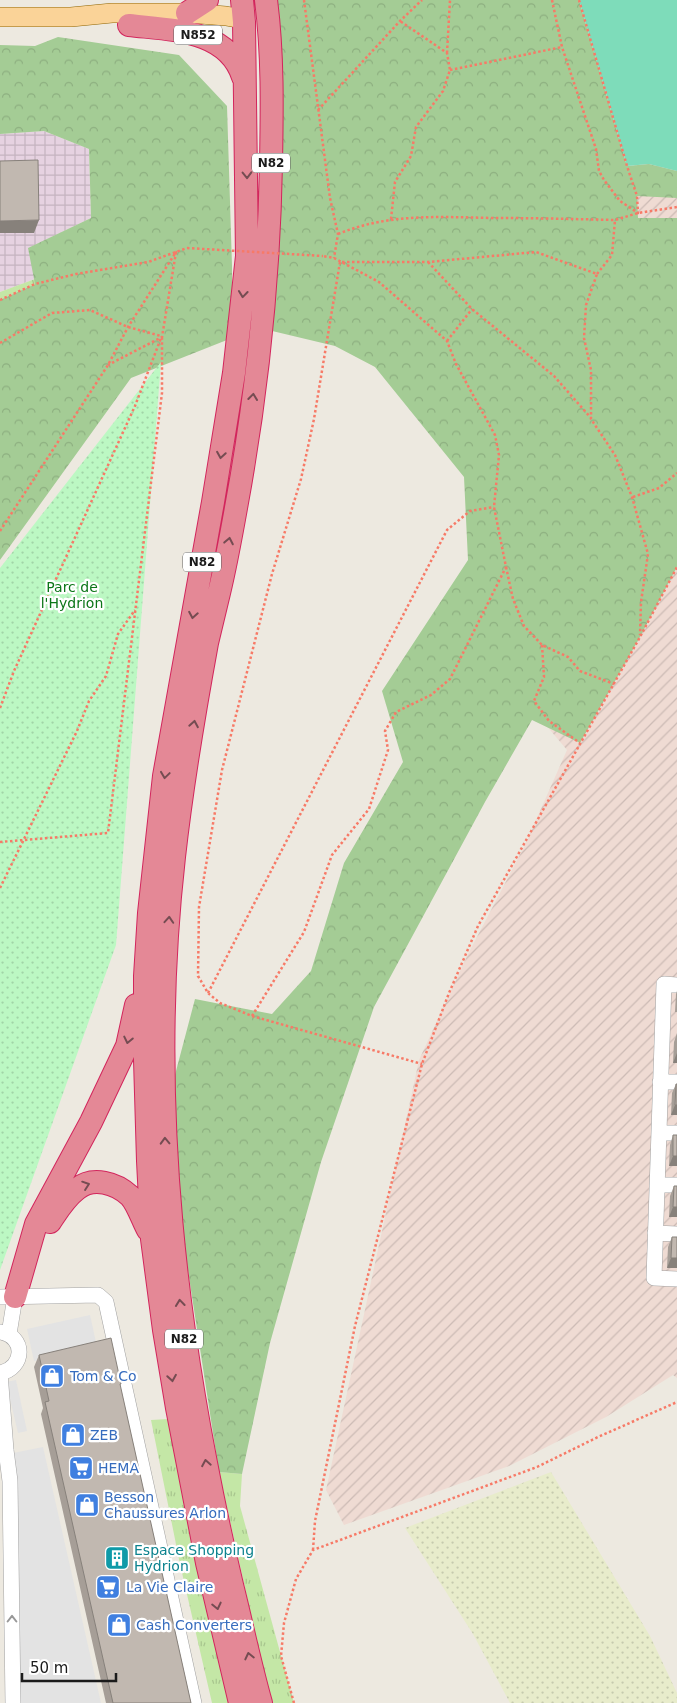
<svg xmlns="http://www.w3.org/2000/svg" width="677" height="1703" viewBox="0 0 677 1703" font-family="'DejaVu Sans',sans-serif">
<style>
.industrial{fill:url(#industrial-grid)}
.military{fill:url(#military-furrows)}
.farmland{fill:url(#farmland-dots)}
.grass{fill:url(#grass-tufts)}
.forest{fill:url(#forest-crowns)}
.park{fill:url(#park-dots)}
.pitch{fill:#7edcba}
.parking{fill:#e3e3e3}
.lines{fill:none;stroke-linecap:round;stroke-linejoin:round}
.minor-casing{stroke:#a2a2a2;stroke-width:16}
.major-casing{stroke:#906502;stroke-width:20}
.highway-casing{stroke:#d2255c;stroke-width:24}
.path{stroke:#f77a67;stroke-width:2.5;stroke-dasharray:2.5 2.5;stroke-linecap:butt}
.minor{stroke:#fff;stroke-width:15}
.major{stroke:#fad398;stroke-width:19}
.highway{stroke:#e48896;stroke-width:22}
.path-bridge{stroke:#f77a67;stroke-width:2.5;stroke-dasharray:2.5 2.5;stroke-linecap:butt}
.wall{fill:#a69e97}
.shaded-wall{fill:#87817b}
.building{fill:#c1b8b0;stroke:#87817b}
.oneway{stroke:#754c52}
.oneway2{stroke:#989898}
.labels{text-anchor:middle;stroke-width:4.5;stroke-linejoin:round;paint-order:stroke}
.shield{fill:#fff;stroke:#5f5f5f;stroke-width:1}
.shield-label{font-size:12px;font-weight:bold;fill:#1b1b1b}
.park-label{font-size:14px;fill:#0c7618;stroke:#fff}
.shop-label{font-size:14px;fill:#366cbe;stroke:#fff;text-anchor:start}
.culture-label{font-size:14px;fill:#0d838f;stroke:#fff;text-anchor:start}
</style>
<defs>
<pattern id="industrial-grid" width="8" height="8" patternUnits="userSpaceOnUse" patternTransform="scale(1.25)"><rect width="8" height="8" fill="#e6d2e1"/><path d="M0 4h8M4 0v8" fill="none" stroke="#c5b4c0"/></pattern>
<pattern id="military-furrows" width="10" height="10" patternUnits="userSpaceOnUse" patternTransform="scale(1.25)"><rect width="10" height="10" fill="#efdbd3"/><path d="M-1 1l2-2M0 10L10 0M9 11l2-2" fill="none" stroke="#ccbbb5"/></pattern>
<pattern id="farmland-dots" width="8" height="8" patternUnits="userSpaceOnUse" patternTransform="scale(1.25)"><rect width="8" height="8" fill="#e8eccb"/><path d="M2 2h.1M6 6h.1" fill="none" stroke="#c6caae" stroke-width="1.8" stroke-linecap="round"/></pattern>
<pattern id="grass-tufts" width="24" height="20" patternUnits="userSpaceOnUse" patternTransform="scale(1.25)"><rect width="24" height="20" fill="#c4e7a6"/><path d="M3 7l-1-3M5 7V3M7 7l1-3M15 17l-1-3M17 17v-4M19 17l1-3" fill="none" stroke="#a8c68e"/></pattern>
<pattern id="forest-crowns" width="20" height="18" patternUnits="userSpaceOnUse" patternTransform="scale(1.25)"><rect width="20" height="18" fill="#a4cc95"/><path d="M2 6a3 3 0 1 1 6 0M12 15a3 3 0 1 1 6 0" fill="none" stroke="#8daf80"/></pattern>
<pattern id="park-dots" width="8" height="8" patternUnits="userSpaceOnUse" patternTransform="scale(1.25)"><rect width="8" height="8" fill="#bcf8c3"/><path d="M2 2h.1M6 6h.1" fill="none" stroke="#a1d4a7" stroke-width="1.8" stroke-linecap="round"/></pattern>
</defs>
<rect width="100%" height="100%" fill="#ede9e0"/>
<path class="industrial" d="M 44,131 L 89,149 L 91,218 L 29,248 L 35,279 L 0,292 L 0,134 Z"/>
<path class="military" d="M 677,0 L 677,1378 L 673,1375 L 606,1417 L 509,1466 L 344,1525 L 326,1490 L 419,1060 L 468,954 L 525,845 L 567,750 L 523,698 Z"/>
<path class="farmland" d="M 551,1472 L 650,1636 L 677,1693 L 677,1703 L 510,1703 L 473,1634 L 405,1528 Z"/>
<path class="grass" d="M 35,279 L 35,284 L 0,300 L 0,292 Z
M 168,1419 L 230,1703 L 212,1703 L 180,1564 L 151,1420 Z
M 219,1472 L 242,1474 L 240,1506 L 294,1703 L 273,1703 L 262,1664 Z"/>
<path class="forest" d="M 274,0 L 579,0 L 627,166 L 649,164 L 677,171 L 677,198 L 637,196 L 638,218 L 677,218 L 677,567 L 640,637 L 580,743 L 532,720 L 485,802 L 374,1007 L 321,1162 L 270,1343 L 242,1474 L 219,1472 L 181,1225 L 171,1090 L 195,999 L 272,1014 L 311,971 L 344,863 L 403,762 L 382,691 L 468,560 L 464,477 L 375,367 L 335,346 L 268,330 Z
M 58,37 L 179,55 L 227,106 L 232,266 L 232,338 L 131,378 L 0,560 L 0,300 L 35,284 L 28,248 L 91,218 L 89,149 L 44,131 L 0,134 L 0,45 L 35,46 Z"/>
<path class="park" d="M 161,362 L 116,945 L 0,1270 L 0,568 Z"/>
<path class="pitch" d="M 579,0 L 677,0 L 677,171 L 649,164 L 627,166 Z"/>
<path class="parking" d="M 90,1315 L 97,1347 L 34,1361 L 27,1329 Z
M 16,1380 L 27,1431 L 18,1433 L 6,1382 Z
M 43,1447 L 101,1703 L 16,1703 L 13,1453 Z"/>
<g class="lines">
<defs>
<path id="minor" d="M 677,985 L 664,984 L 654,1278 L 677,1279
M 660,1082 L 677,1082
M 659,1133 L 677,1133
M 657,1185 L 677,1185
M 655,1233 L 677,1234
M 0,1297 L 98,1295 L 106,1302 L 194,1703
M 0,1332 C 26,1336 25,1368 0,1373
M 9,1334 L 15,1297
M 0,1373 L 6,1450 L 10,1481 L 13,1703"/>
<path id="major" d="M 0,17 L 71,17 L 112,13 L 187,13 L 226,16 L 237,18 L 244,22"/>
<path id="highway" d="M 187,13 L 207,0
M 129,25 C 171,30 228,29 243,77
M 50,1222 C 58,1210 65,1198 77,1189 C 93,1176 116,1183 130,1196 C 137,1203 143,1221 148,1230
M 15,1297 L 36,1224 L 91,1122 L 127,1046 L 136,1005
M 240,1703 L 207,1563 L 177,1408 L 164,1330 L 152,1239 L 148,1161 L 145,1060 L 145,976 L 149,913 L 164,776 L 213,502 L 234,373 L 247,256 L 244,22 L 242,0
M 261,1703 C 250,1664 242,1625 232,1585 C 176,1345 146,1104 174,857 C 182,785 194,714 207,643 C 211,626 215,609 219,593 C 226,564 231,536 236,508 C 257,394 269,279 271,164 C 272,109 273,54 266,0"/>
</defs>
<use href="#minor" class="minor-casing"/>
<use href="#major" class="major-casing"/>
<use href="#highway" class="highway-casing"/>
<path class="path" d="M 304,0 L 330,198 L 338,234 L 334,258
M 552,0 L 562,47 L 596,149 L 599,171 L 604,180 L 620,201 L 638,213 L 637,196 L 627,166 L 579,0
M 447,53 L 450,0
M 450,70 L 562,47
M 318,110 L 400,21 L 422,0
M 391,219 L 395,182 L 411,156 L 416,127 L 443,91 L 450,70 L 447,53 L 400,21
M 338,234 C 389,213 439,217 493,218 C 533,218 574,219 615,220 L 638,213 L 677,207
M 340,262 L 314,419 L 301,479 L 272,574 L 222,770 L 199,907 L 198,976 L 208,993 L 220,1003 L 252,1016 L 422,1064
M 342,262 L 428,262 L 536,252 L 597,274 L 586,305 L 584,338 L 591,370 L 591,419 L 615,455 L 632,497 L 648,554 L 641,602 L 640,635
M 428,262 L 472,309 L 554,376 L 591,418
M 597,274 L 612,255 L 615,220
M 0,300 L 35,284 L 76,274 L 148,262 L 187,248
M 447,341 L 472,309
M 0,343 L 52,313 L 90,310 L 128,327 L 161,336
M 633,497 L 659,488 L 677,473
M 0,531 L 108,365 L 128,327 L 176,252 L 162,337 L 108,365
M 506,567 L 513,599 L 524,626 L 542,645 L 568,657 L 580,671 L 614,684
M 542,645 L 544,677 L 534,701 L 549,721 L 580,743
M 0,708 L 14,671 L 135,406 L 161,338
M 0,842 L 108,833 L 162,393 L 162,337
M 0,888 L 77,731 L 89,701 L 106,676 L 118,634 L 135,610
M 208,993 L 447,530 L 470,511 L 494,507
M 252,1016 L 304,932 L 332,855 L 369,809 L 388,750 L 385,731 L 396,712 L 431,695 L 450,679 L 506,567 L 494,507 L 499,455 L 495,435 L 456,364 L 447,341 L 379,282 L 334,258 L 323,256
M 313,1550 L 315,1521 L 355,1326 L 422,1064 L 449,993 L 478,926 L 640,637 L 677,567
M 294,1703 L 281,1656 L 284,1623 L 296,1579 L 313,1550 L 537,1467 L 598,1437 L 677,1402"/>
<use href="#minor" class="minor"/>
<use href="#major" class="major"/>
<use href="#highway" class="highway"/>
<path class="path-bridge" d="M 187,248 L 323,256"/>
</g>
<path class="wall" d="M 677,991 L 677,1012 L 675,1012 L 676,994 Z
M 677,1033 L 677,1063 L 673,1063 L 674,1042 Z
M 676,1084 L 677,1084 L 677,1115 L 671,1115 L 672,1093 Z
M 673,1135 L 677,1166 L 669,1166 L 670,1145 Z
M 674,1186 L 677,1217 L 669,1217 L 670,1196 Z
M 672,1237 L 677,1237 L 677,1268 L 667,1268 L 668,1247 Z
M 39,1355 L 120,1386 L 191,1703 L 106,1703 L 41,1414 L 43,1408 L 34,1367 Z"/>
<path class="shaded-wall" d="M 39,220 L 34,233 L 0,233 L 0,221 Z
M 677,1053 L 677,1063 L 673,1063 Z
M 675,1105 L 677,1105 L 677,1115 L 671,1115 Z
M 673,1156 L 677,1156 L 677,1166 L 669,1166 Z
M 673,1207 L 677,1207 L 677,1217 L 669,1217 Z
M 671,1258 L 677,1258 L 677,1268 L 667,1268 Z"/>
<path class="building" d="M 38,160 L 39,220 L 0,221 L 0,161 Z
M 676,1084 L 677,1084 L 677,1105 L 675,1105 Z
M 673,1135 L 677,1135 L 677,1156 L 673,1156 Z
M 674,1186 L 677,1186 L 677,1207 L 673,1207 Z
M 672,1237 L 677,1237 L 677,1258 L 671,1258 Z
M 111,1338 L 121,1384 L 120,1384 L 191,1703 L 113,1703 L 45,1402 L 49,1401 L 39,1355 Z"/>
<defs><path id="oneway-chevron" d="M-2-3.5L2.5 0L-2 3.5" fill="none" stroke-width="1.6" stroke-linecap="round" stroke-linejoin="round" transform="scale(1.25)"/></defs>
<g class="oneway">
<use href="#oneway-chevron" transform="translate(247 175) rotate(89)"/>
<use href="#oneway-chevron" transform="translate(243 294) rotate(96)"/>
<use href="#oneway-chevron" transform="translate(253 397) rotate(-83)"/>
<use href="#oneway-chevron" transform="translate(221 455) rotate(99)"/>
<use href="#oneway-chevron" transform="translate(229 541) rotate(-79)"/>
<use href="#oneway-chevron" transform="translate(193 615) rotate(100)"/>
<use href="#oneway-chevron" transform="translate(194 724) rotate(-80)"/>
<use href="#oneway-chevron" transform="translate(165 775) rotate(98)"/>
<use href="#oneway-chevron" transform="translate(169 920) rotate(-86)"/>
<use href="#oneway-chevron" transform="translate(128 1040) rotate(102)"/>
<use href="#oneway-chevron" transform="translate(165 1141) rotate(-92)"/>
<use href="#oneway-chevron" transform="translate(86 1185) rotate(-19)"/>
<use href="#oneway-chevron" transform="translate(180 1303) rotate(-96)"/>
<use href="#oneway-chevron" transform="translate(172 1378) rotate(81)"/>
<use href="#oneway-chevron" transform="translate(206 1463) rotate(-100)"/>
<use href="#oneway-chevron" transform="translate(217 1606) rotate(77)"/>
<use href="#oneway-chevron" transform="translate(249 1656) rotate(-103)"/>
</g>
<use class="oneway2" href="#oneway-chevron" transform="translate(12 1619) rotate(-90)"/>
<defs>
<symbol id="shop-square" viewBox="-11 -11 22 22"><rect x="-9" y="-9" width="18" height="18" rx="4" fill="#3f7fe0" stroke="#fff"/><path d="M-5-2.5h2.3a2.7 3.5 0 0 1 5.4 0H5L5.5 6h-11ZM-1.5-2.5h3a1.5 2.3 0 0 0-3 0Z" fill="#fff"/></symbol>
<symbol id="supermarket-square" viewBox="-11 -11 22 22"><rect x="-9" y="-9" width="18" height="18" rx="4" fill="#3f7fe0" stroke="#fff"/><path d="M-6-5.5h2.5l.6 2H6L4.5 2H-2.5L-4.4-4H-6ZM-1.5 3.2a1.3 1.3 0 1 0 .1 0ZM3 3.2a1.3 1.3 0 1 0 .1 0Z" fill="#fff"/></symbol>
<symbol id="building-square" viewBox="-11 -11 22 22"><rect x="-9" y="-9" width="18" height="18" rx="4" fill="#0f9aa8" stroke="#fff"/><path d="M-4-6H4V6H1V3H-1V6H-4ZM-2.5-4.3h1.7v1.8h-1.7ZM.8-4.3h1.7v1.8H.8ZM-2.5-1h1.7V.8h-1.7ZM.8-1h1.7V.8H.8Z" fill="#fff"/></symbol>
</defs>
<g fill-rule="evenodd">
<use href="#shop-square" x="38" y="1362" width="28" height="28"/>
<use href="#shop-square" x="59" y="1421" width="28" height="28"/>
<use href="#supermarket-square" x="67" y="1454" width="28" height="28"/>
<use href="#shop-square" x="73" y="1491" width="28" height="28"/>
<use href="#building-square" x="103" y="1544" width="28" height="28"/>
<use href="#supermarket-square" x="94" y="1573" width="28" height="28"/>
<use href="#shop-square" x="105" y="1611" width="28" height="28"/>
</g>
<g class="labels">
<g class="shield">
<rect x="174" y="25.5" width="48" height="19" rx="4"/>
<rect x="252" y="153.5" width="38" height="19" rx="4"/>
<rect x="183" y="552.5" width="38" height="19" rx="4"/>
<rect x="165" y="1329.5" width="38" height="19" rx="4"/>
</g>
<g class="shield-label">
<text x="198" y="39">N852</text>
<text x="271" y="167">N82</text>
<text x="202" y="566">N82</text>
<text x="184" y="1343">N82</text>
</g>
<g class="park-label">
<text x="72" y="592">Parc de<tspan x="72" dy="16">l'Hydrion</tspan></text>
</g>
<g class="shop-label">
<text x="70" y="1381">Tom &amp; Co</text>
<text x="90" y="1440">ZEB</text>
<text x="98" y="1473">HEMA</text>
<text x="104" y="1502">Besson<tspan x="104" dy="16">Chaussures Arlon</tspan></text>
<text x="126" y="1592">La Vie Claire</text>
<text x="136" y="1630">Cash Converters</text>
</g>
<g class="culture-label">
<text x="134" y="1555">Espace Shopping<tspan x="134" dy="16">Hydrion</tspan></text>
</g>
</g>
<path d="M22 1673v8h94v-8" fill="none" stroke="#1b1b1b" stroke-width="2.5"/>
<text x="30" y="1673" font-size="15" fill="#1b1b1b" stroke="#ffffff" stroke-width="4" paint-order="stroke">50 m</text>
</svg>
